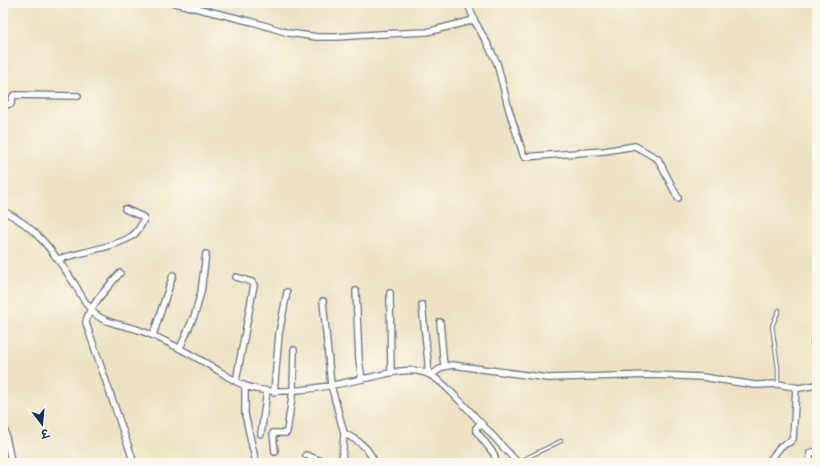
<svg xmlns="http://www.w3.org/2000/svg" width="820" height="466" viewBox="0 0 820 466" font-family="Itim,'Playpen Sans Deva',sans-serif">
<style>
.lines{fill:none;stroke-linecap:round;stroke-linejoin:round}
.service-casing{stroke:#646e81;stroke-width:4.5}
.minor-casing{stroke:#646e81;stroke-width:8}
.service{stroke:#fff;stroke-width:2.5}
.minor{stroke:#fff;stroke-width:5.5}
</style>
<rect width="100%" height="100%" fill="#fbf7ec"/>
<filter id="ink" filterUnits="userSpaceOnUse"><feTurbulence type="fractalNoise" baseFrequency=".025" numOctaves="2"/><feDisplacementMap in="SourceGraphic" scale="8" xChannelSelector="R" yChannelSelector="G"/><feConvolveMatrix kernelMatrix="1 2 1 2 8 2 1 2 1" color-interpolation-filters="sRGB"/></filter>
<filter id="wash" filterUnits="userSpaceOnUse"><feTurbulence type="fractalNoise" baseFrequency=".012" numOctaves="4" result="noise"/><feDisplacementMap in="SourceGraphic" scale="16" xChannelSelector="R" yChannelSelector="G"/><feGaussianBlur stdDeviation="0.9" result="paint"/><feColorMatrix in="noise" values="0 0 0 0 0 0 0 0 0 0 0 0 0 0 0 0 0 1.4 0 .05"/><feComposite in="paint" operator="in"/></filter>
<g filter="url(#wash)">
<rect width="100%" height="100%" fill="#ede3c3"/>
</g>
<g filter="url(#ink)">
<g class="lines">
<defs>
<path id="service" d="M 778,383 L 778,368 L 772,326 L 779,310
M 518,462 L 561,441"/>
<path id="minor" d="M 175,3 L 253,22 L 289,33 L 317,37 L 336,37 L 381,34 L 427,32 L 474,20
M 468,3 L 474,20 L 487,43 L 497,63 L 509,110 L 524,157 L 604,151 L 635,146 L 658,159 L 678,198
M 3,105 L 11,104 L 13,96 L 15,95 L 78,96
M 3,211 C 37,227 54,253 74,283 C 80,293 86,306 95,314 C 106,323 122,325 136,329 C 163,338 189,353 214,368 C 224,374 235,382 246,386 C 277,399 339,384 372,377 C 390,373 412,366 430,375 C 441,380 450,391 458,399 C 479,420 498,442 518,463
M 58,259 C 78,253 116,247 132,236 C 137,233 142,224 144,219 L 143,217 L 125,209
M 120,273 C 111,284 86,309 86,323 L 134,463
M 356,291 L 359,360 L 362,379
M 390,293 L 391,373
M 323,301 L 331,385 L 344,433 L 342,463
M 422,305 L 428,362 L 428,374
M 440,322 L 444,367
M 153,335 L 173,275
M 814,342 L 817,358
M 180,348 L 195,314 L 201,292 L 206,254
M 431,375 L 443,367 L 452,365 L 548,378 L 653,375 L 702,377 L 755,385 L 778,384 L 799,388 L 817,385
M 236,381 L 254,285 L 252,282 L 236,277
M 245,386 L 245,414 L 256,463
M 274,392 L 279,334 L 287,292
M 3,422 L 11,461 L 14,463 L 24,463
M 481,423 L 476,428 L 476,431 L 494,454 L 496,463
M 344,433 C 360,442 367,446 375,463
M 261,434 L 267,391
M 275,452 L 273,433 L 286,433 L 287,432 L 293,390 L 294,350
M 306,455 L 326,463
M 768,463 L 781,446 L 790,442 L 793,438 L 796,388
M 810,463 L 810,453 L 817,451"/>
</defs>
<use href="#service" class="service-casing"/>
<use href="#minor" class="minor-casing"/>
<use href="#service" class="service"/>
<use href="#minor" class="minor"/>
</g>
</g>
<rect width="820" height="466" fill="none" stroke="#fbf7ec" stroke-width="16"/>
<g transform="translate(42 424) rotate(164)" stroke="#fbf7ec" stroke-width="3" paint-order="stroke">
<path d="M0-3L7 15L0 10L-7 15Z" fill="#1b2f5e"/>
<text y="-6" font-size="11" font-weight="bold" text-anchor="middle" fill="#1b2f5e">उ</text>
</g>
</svg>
